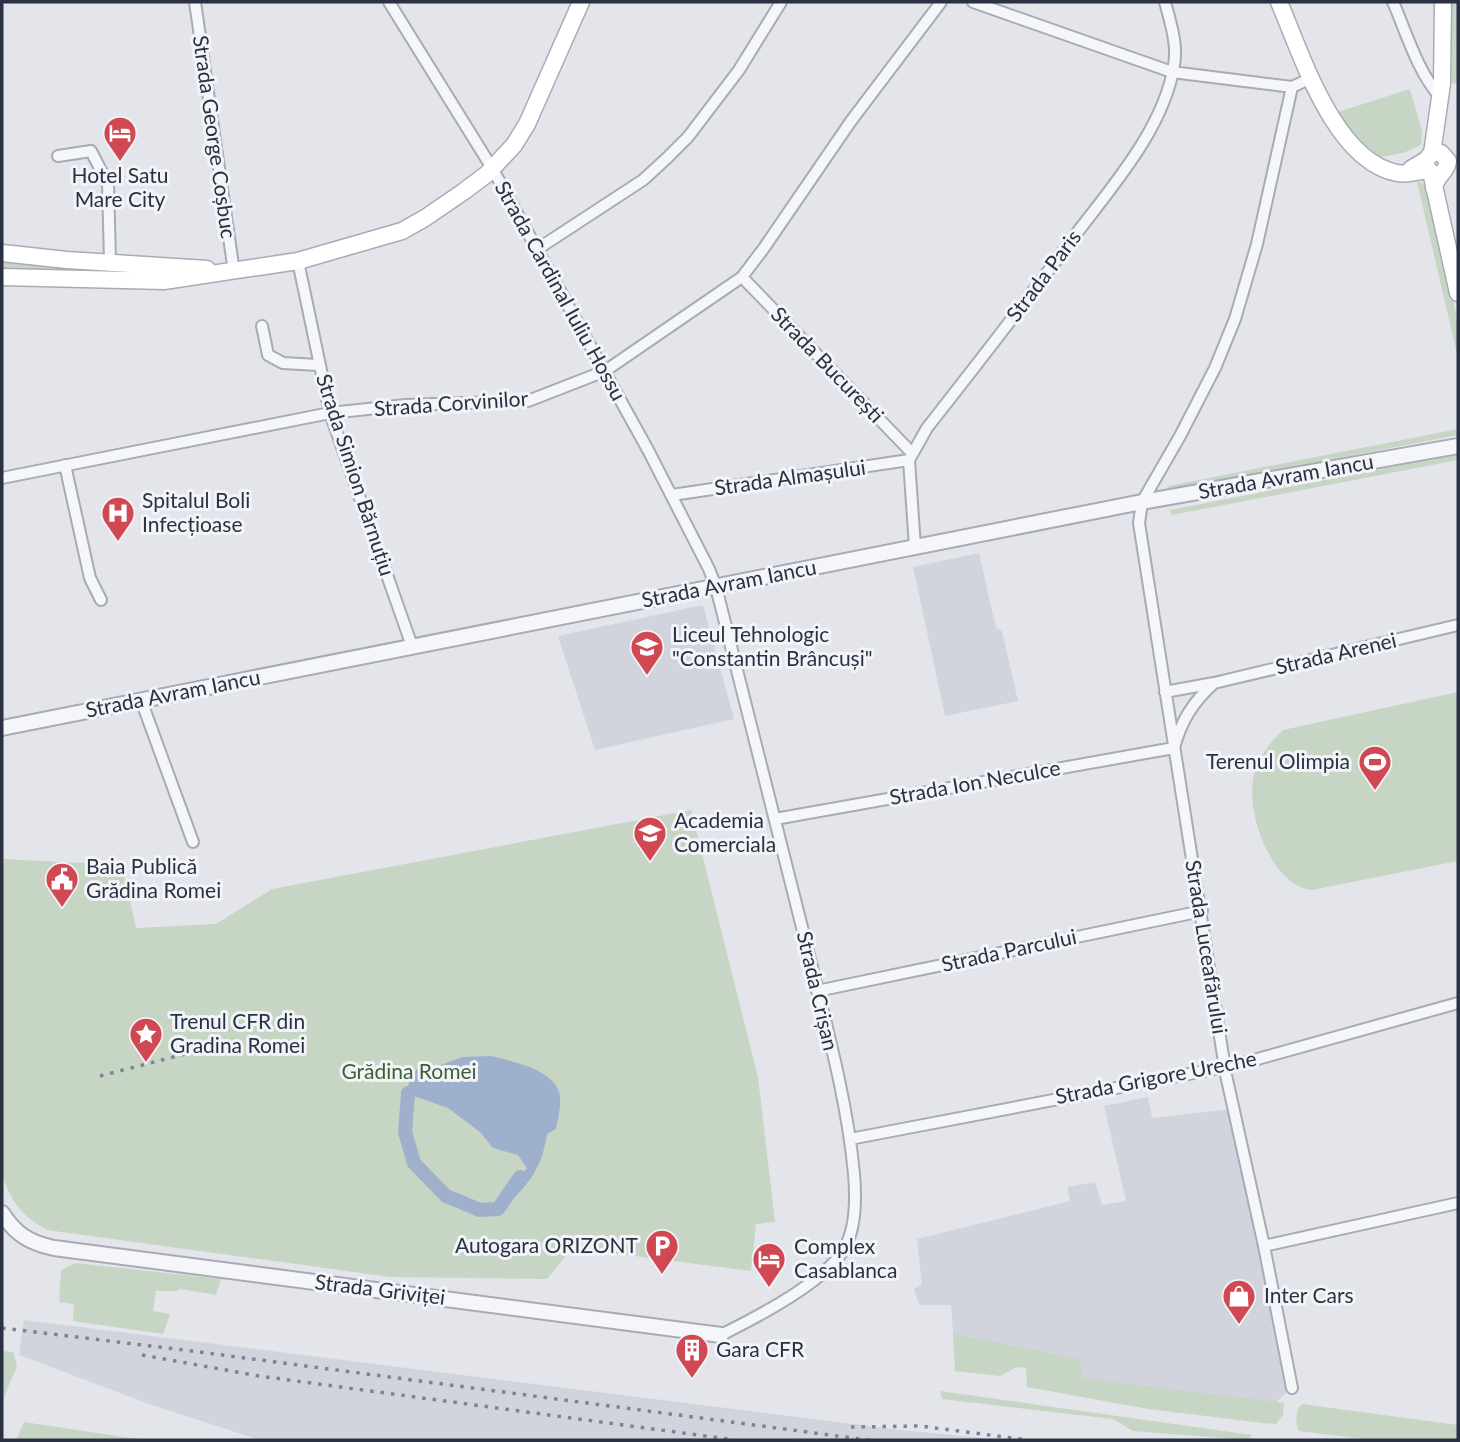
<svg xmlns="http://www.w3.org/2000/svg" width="1460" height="1442" viewBox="0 0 1460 1442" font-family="Lato,sans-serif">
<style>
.built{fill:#d1d4dd}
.green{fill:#c7d5c4}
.water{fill:#9eb0cb;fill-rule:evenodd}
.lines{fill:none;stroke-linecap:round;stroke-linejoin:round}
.canal{stroke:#9eb0cb;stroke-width:14}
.minor-casing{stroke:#a8abb5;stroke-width:14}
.tertiary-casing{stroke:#a8abb5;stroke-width:18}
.secondary-casing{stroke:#a8abb5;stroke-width:19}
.minor{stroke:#f5f6f9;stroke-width:10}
.tertiary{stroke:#f5f6f9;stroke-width:14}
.secondary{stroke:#fff;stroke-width:16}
.rail{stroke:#7c8395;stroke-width:3.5;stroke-dasharray:3.5 7;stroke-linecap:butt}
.labels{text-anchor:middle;stroke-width:6;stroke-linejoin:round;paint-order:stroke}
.street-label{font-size:21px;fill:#2a3143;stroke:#f2f4f8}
.poi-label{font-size:21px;fill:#2a3143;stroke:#f2f4f8;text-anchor:start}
.park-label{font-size:21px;fill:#3c5f37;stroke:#f2f4f8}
</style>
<rect width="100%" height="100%" fill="#e3e5eb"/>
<path class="built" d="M 979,553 L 996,628 L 1002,631 L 1018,701 L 945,716 L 913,567 Z
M 703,605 L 734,719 L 595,750 L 558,636 Z
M 1148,1097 L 1152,1118 L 1233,1109 L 1292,1388 L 1275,1403 L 1081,1378 L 1080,1359 L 953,1333 L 951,1305 L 919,1305 L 914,1289 L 922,1284 L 917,1239 L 1070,1201 L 1067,1187 L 1095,1182 L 1102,1205 L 1126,1201 L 1104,1106 Z
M 24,1320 L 901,1430 L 1003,1440 L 260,1440 L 149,1404 L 19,1355 Z"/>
<path class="green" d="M 1452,2 L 1457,2 L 1457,84 L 1452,83 Z
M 1410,89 L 1422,131 L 1421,145 L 1403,153 L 1381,157 L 1354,137 L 1338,112 Z
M 1417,182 C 1428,182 1429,192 1432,201 L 1458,323 L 1458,358 Z
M 2,257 L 162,273 L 2,268 Z
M 1458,429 L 1458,435 L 1177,489 L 1169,490 L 1168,486 Z
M 1458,454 L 1458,460 L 1172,515 L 1170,510 Z
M 1458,692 L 1458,861 L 1312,890 C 1271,885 1247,815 1253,780 C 1256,760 1269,743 1283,730 Z
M 691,810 L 758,1077 L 775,1222 L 756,1224 L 751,1271 L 572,1248 L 547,1279 L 390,1277 L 47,1230 C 20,1214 13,1204 2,1175 L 2,859 L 122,865 L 136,928 L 216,924 L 272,889 Z
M 75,1263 L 221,1279 L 216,1295 L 180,1289 L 176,1291 L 156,1291 L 153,1311 L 170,1314 L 163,1334 L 73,1321 L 74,1304 L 59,1302 L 61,1270 Z
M 953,1333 L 1080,1359 L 1082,1378 L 1284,1403 L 1283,1415 L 1276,1424 L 1263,1423 L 1148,1409 L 1027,1387 L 1026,1368 L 1017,1367 L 1000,1376 L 955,1371 Z
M 2,1351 L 13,1352 L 17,1366 L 2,1402 Z
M 940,1391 L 1252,1435 L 1248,1440 L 1133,1431 L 1113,1419 L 942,1399 Z
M 1302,1404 L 1458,1425 L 1458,1440 L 1372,1440 L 1299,1431 C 1295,1423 1295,1411 1302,1404 Z
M 24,1422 L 144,1440 L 16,1440 Z"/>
<path class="water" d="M 491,1056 C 511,1061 557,1070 560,1096 C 561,1107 558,1119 556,1129 L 547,1134 C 541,1174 526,1185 500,1213 L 478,1214 L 444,1201 L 411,1165 L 402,1131 L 410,1076 L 417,1069 L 425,1071 L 462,1057 ZM 408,1094 L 448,1108 L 480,1132 L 493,1148 L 518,1155 L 527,1168 L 498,1208 L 480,1210 L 446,1196 L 414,1164 L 405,1132 Z"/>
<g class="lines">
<path class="canal" d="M 408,1093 L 405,1132 L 414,1163 L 446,1196 L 480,1210 L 498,1209 L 520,1177"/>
<defs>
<path id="minor" d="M 195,2 L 234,272
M 389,2 L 492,168 L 648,450 L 709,569 L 716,587 C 746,707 777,827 807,947 C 825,1021 847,1098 854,1174 C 856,1197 856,1227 845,1247 C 828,1281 755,1318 721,1335
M 973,2 L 1172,72 L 1292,87 L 1311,78
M 1393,2 C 1407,34 1417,71 1441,98
M 58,156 L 91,151 L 108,184 L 110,262
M 536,250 L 643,180 L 667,158 L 688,137 L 739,70 L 781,2
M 298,261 L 330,413 L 412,646
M 742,277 L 912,453
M 262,326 L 268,355 L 283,363 L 318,365
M 65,465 L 90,578 L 101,600
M 2,478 L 330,413 L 406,405 L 528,401 L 605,371 L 742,277 L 764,248 L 851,121 L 941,2
M 672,495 L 909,460
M 915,547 L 909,460 L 927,428 C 975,367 1023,305 1070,242 C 1108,191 1164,130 1174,65 C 1178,44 1170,21 1165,2
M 1165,692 L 1214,683 L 1458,625
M 141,700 L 193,842
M 775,819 L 1174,748 C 1181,721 1193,702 1214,683
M 817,991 L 1202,911
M 850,1139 L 1236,1065 L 1458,1003
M 1264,1246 L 1458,1203
M 1292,1388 L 1264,1246 L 1226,1075 L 1139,523 L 1142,502 L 1180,436 L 1215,368 L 1235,319 L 1257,244 L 1292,87"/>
<path id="tertiary" d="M 2,728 L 1142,502 L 1458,446
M 2,1213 C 15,1234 30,1243 54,1248 L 721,1335"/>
<path id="secondary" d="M 1279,2 C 1301,53 1334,161 1397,173 C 1408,175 1418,171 1429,170
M 1432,153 L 1441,153 L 1448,161 C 1447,173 1437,173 1434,188
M 1411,169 L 1426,160 L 1432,153 L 1442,84 L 1443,2
M 1431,172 L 1458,293
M 2,253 L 67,260 L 207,269
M 2,277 L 164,281 L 298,261 L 402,231 L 425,218 L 463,192 L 487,174 L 514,145 L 527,124 L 581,2"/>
</defs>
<use href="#minor" class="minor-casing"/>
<use href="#tertiary" class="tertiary-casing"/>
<use href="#secondary" class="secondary-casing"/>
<use href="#minor" class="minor"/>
<use href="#tertiary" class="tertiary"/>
<use href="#secondary" class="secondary"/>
<path class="rail" d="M 100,1076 L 193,1052
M 2,1328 L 192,1351 L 868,1440
M 142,1355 L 259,1376 L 735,1440
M 851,1427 L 920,1426 L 1028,1440"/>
</g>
<defs>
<symbol id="hotel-pin" viewBox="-11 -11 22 30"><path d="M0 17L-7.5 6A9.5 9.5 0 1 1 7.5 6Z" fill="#cf4852" stroke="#f2f4f8"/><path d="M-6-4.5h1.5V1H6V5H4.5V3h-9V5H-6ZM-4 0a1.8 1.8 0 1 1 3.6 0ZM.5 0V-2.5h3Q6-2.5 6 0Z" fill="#fff"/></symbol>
<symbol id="hospital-pin" viewBox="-11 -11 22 30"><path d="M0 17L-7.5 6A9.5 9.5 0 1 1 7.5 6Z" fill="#cf4852" stroke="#f2f4f8"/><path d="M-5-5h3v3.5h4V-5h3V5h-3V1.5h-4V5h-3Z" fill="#fff"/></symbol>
<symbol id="school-pin" viewBox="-11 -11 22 30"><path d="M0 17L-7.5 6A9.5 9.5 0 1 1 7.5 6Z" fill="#cf4852" stroke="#f2f4f8"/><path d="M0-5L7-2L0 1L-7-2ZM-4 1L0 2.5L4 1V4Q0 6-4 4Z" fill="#fff"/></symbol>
<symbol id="stadium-pin" viewBox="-11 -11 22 30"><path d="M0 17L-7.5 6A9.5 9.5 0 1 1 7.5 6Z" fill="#cf4852" stroke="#f2f4f8"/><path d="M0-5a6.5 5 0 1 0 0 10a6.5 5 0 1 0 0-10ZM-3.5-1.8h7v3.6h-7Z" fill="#fff"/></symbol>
<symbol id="university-pin" viewBox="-11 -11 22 30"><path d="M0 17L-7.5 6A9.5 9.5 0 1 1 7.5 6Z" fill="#cf4852" stroke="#f2f4f8"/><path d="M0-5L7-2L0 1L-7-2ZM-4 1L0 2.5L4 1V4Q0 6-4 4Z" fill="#fff"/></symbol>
<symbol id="civic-pin" viewBox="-11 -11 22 30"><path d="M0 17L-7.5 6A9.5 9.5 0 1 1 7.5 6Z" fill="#cf4852" stroke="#f2f4f8"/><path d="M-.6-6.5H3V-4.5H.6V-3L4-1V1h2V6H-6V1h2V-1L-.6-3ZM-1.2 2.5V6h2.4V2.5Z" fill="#fff"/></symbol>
<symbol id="sight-pin" viewBox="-11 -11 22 30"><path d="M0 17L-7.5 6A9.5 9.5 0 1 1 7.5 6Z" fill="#cf4852" stroke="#f2f4f8"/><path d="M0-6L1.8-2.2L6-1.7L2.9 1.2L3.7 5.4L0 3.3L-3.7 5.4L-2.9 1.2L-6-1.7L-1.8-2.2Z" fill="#fff"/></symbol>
<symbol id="parking-pin" viewBox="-11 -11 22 30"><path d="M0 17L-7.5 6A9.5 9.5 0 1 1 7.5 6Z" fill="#cf4852" stroke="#f2f4f8"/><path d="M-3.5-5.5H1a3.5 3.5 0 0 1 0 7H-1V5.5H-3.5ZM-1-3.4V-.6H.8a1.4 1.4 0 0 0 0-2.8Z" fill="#fff"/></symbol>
<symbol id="shop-pin" viewBox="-11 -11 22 30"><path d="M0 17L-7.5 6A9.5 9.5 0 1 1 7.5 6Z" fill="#cf4852" stroke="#f2f4f8"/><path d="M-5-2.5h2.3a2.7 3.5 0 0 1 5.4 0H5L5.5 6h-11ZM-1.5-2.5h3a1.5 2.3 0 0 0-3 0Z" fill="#fff"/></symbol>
<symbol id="building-pin" viewBox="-11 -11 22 30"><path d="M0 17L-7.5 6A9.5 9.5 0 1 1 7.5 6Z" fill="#cf4852" stroke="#f2f4f8"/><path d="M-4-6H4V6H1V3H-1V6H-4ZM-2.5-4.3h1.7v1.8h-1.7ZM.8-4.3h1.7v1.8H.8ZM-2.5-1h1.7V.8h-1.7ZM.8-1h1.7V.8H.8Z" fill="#fff"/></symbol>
</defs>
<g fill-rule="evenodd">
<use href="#hotel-pin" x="101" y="114" width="38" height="52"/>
<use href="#hospital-pin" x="99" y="494" width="38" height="52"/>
<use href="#school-pin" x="628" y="628" width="38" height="52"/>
<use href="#stadium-pin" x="1356" y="743" width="38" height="52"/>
<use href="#university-pin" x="631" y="814" width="38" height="52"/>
<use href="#civic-pin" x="43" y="860" width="38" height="52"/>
<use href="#sight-pin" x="127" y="1015" width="38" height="52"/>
<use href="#parking-pin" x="643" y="1227" width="38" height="52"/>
<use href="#hotel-pin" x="750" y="1240" width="38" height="52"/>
<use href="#shop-pin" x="1220" y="1277" width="38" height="52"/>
<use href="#building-pin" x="673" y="1331" width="38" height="52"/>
</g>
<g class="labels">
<g class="street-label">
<text transform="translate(214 137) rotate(82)" y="7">Strada George Coșbuc</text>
<text transform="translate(1044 276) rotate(-53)" y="7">Strada Paris</text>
<text transform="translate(560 291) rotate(61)" y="7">Strada Cardinal Iuliu Hossu</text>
<text transform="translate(827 365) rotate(46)" y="7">Strada București</text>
<text transform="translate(451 404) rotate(-4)" y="7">Strada Corvinilor</text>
<text transform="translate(355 475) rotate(72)" y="7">Strada Simion Bărnuțiu</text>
<text transform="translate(1286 477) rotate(-10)" y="7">Strada Avram Iancu</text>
<text transform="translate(790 478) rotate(-8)" y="7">Strada Almașului</text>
<text transform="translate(729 584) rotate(-11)" y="7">Strada Avram Iancu</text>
<text transform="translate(1336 654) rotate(-13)" y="7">Strada Arenei</text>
<text transform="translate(173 694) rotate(-11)" y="7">Strada Avram Iancu</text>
<text transform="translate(975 783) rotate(-10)" y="7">Strada Ion Neculce</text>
<text transform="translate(1206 947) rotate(81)" y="7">Strada Luceafărului</text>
<text transform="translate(1009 951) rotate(-12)" y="7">Strada Parcului</text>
<text transform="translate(817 991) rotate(77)" y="7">Strada Crișan</text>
<text transform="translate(1156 1078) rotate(-11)" y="7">Strada Grigore Ureche</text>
<text transform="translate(380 1290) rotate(7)" y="7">Strada Griviței</text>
</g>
<g class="poi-label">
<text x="120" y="183" text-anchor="middle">Hotel Satu<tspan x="120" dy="24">Mare City</tspan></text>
<text x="142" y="508">Spitalul Boli<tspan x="142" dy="24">Infecțioase</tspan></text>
<text x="672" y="642">Liceul Tehnologic<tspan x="672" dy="24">"Constantin Brâncuși"</tspan></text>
<text x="1350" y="769" text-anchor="end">Terenul Olimpia</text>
<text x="674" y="828">Academia<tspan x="674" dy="24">Comerciala</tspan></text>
<text x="86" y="874">Baia Publică<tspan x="86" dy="24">Grădina Romei</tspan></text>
<text x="170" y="1029">Trenul CFR din<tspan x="170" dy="24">Gradina Romei</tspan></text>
<text x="638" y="1253" text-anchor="end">Autogara ORIZONT</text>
<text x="794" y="1254">Complex<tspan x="794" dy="24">Casablanca</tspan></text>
<text x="1264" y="1303">Inter Cars</text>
<text x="716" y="1357">Gara CFR</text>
</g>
<g class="park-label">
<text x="409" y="1079">Grădina Romei</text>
</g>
</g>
<rect width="1460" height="1442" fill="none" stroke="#2a3143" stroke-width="7"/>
</svg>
